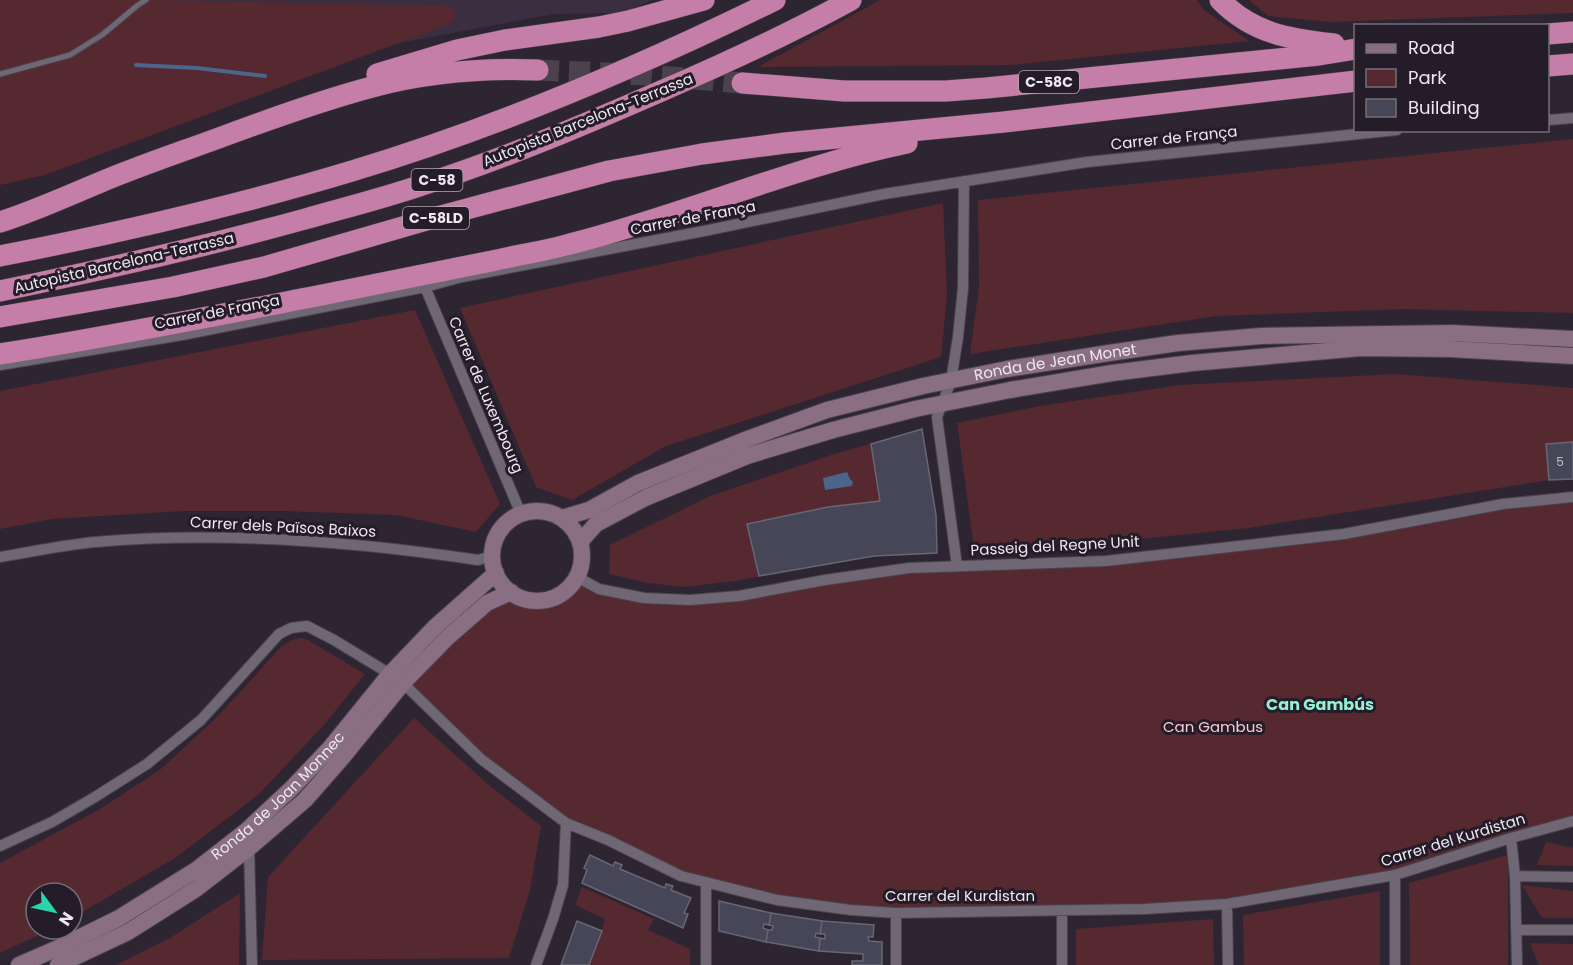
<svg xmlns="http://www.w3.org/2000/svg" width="1573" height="965" viewBox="0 0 1573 965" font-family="Poppins,sans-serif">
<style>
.built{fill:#3b2e40}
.green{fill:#55292f}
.water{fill:#4c658a}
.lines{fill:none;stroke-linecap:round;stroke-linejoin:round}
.stream{stroke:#4c658a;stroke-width:4}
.building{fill:#474656;stroke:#676677;stroke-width:1.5}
.highway-tunnel{stroke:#4b424e;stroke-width:21;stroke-dasharray:21 10;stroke-linecap:butt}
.lane-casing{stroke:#4a424d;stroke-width:7}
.street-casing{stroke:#4a424d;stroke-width:12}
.secondary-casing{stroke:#4a424d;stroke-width:18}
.highway-casing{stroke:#4a424d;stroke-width:22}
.lane{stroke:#706775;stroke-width:5}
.street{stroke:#706775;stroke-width:10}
.secondary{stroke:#896e84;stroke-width:16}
.highway{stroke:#c47ea7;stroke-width:21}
.labels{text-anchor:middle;stroke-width:6;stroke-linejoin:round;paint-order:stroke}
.number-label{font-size:12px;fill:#c4c0ca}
.shield{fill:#241c28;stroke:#b1abb4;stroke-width:1.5}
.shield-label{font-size:14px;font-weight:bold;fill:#ede8f0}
.street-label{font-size:15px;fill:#ede8f0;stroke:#241c28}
.park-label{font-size:15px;fill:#fbc8cd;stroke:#241c28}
.neighbourhood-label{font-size:16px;font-weight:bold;fill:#94f2d4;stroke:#241c28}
</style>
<rect width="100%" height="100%" fill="#2e2532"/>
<path class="built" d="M 147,0 L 652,0 L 622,13 L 554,14 L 367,49 Z"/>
<path class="green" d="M 0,0 L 154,0 L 444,6 L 452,7 L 456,14 L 452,22 L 444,26 L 45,175 L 0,185 Z
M 880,0 L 1197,0 L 1204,10 L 1249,41 L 1011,65 L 758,67 Z
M 1249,0 L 1573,0 L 1573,13 L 1331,22 L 1268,16 Z
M 1573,139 L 1573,313 L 1404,309 L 1216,316 L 970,354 L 979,287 L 978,200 Z
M 943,203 L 947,295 L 941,357 L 666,446 L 572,500 L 536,487 L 460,308 Z
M 415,310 L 500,504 L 476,532 L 396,515 L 284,511 L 183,511 L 52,519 L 0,529 L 0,391 Z
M 1396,374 L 1573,388 L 1573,479 L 1549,480 L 1248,528 L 1091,544 L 974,548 L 957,423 L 1040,406 L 1180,385 Z
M 922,429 L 936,515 L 937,553 L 874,556 L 734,581 L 685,587 L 648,583 L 609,574 L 610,545 L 710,496 L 834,454 Z
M 1573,497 L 1573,821 L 1395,875 L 1227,904 L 851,910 L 681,876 L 566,823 L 481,759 L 403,683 L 511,592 C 540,607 557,602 577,577 L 600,589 L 690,600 L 877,572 L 1106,561 L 1344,534 Z
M 301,638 L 308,640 L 365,674 L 324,725 L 258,795 L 175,858 L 72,918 L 72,893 L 36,893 L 36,929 L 51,929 L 0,953 L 0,863 L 100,809 L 161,769 L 218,716 L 281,647 L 294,639 Z
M 414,718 L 489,785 L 541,826 L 530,890 L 509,958 L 262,960 L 268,877 Z
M 1546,842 L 1573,848 L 1573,866 L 1537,865 Z
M 1508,855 L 1508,965 L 1410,965 L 1409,883 Z
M 1522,885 L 1573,891 L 1573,918 L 1542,918 Z
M 582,887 L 654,919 L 648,930 L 690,949 L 690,965 L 590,965 L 605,919 L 575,905 Z
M 1380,891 L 1380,965 L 1244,965 L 1243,915 Z
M 240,893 L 239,965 L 116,965 L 170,938 Z
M 1213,919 L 1214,965 L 1076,965 L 1076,929 Z
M 1530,943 L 1573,944 L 1573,965 L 1539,965 Z"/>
<path class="water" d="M 847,472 L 850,479 L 853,482 L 852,486 L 825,490 L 823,478 Z"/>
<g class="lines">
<path class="stream" d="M 136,65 L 197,68 L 265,76"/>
</g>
<path class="building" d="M 922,429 L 936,515 L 937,553 L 874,556 L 759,576 L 747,524 L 828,507 L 880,501 L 871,444 Z
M 1573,442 L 1573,479 L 1549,480 L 1546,444 Z
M 590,855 L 613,866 L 615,862 L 622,865 L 620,869 L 665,888 L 666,884 L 673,886 L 671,890 L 691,898 L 684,913 L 688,914 L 683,928 L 582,883 L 587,870 L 584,868 Z
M 719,901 L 771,913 L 769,925 L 764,924 L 763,928 L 768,930 L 766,942 L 719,931 Z
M 771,913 L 822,921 L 820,934 L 816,933 L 815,937 L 820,938 L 819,951 L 766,942 L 768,930 L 772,930 L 773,926 L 769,925 Z
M 577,921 L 602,931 L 589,965 L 561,965 Z
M 822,921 L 874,925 L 873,937 L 868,937 L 869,941 L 882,942 L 882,965 L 852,965 L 852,961 L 863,961 L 863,954 L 819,951 L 820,938 L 825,939 L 825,934 L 820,934 Z"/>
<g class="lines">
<path class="highway-tunnel" d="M 538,70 L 648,75 L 742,83"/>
<defs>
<path id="lane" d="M 0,74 L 70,55 L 102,35 L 138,5 L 146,0"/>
<path id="street" d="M 1548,120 L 1573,118
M 425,287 L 521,514
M 0,365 L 182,335 L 425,287 L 462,277 L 704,231 L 884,194 L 1087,162 L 1397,130
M 0,557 C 31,552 63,545 95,542 C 223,531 352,541 478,560 L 492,556
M 957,566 L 937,417 L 951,381 L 958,337 L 963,288 L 964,181
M 577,577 L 599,589 L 644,598 L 690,600 L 739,596 L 825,580 L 909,568 L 1106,561 L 1344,534 L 1503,504 L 1573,497
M 1511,838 L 1515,876 L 1517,965
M 0,846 L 52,822 L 95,797 L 147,764 L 201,720 L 279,634 L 291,628 L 307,626 L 334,640 L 390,674 L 403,683 L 481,759 L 566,823 L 608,840 L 681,876 L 777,900 L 851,910 L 896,913 L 1144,909 L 1227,904 L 1395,875 L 1511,838 L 1573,821
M 249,848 L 252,965
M 1515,876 L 1573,877
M 706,882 L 706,965
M 1227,904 L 1228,965
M 896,913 L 896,965
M 1516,930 L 1573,930
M 536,965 L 553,919 L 563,885 L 566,823
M 1062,965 L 1062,911
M 1395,965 L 1395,875"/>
<g id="secondary">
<circle cx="537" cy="556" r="45"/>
<path id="s1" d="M 562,518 L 589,510 L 638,483 L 745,440 L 827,410 L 923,386 L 1007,369 L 1109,353 L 1178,343 L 1261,336 L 1452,333 L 1573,339"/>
<path d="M 580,542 L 596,524 L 645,498 L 747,456 L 833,430 L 915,409 L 1010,390 L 1112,373 L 1192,363 L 1361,348 L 1450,349 L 1573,356"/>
<path id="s2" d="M 19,965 L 58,948 L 119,918 L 196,870 L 246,831 L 292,788 L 330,748 L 390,674 L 435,627 L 496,573"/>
<path d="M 58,965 L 128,932 L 196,889 L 249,848 L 305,800 L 341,759 L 403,683 L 447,638 L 487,603 L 511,592"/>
</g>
<path id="highway" d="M 1220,0 C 1253,34 1290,39 1334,44
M 1548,34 L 1573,32
M 1548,66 L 1573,64
M 377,74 L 457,50 L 505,40 L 599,27 L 628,21 L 704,0
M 742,83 L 844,91 L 946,91 L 986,88 L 1319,55 L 1356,49
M 0,222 C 35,211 67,196 101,182 C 139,166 178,153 216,139 C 267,120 319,101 372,87 C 424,73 484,68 538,70
M 0,256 C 118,233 236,206 352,171 C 498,127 639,67 775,0
M 0,291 C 102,270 204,247 305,219 C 344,208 384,198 422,185 C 503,159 581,126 659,92 C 724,64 789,34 851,0
M 0,317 L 173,287 L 264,267 L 437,217 L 609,171 L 702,154 L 785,143 L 1004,122 L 1356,81
M 0,354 C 110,337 218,315 327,294 C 382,283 437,272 492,261 C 518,255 545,251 570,244 C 684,215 792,167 907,143"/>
</defs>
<use href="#lane" class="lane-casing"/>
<use href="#street" class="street-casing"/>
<use href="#secondary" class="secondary-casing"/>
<use href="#highway" class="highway-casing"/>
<use href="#lane" class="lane"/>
<use href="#street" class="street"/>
<use href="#secondary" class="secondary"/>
<use href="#highway" class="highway"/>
</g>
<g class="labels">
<g class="number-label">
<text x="1560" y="466">5</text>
</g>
<g class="shield">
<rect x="1019" y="71" width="60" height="22" rx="4.5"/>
<rect x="411.5" y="169" width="51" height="22" rx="4.5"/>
<rect x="403" y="207" width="66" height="22" rx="4.5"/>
</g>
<g class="shield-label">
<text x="1049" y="87">C-58C</text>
<text x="437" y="185">C-58</text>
<text x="436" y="223">C-58LD</text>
</g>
<g class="street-label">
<text transform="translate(588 120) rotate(-22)" y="5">Autopista Barcelona-Terrassa</text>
<text transform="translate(1174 138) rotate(-6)" y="5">Carrer de França</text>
<text transform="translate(693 218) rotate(-11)" y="5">Carrer de França</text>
<text transform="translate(124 263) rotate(-13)" y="5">Autopista Barcelona-Terrassa</text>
<text transform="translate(217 312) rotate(-11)" y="5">Carrer de França</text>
<text dy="5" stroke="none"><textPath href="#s1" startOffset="520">Ronda de Jean Monet</textPath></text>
<text transform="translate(486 395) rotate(67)" y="5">Carrer de Luxembourg</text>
<text transform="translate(283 527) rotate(3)" y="5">Carrer dels Països Baixos</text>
<text transform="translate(1055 546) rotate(-3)" y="5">Passeig del Regne Unit</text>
<text dy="5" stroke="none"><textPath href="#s2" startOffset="312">Ronda de Joan Monnec</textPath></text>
<text transform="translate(1453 840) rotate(-17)" y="5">Carrer del Kurdistan</text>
<text x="960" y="901">Carrer del Kurdistan</text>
</g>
<g class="park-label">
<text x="1213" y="732">Can Gambus</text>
</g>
<g class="neighbourhood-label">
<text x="1320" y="710">Can Gambús</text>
</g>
</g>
<rect x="1354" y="24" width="195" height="108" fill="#241c28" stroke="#746e78" stroke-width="1.5"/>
<rect x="1366" y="44" width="30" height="9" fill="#896e84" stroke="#746e78" stroke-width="1.5"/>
<text x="1408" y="54" font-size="18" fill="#ede8f0">Road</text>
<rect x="1366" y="69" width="30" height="18" fill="#55292f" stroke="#746e78" stroke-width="1.5"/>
<text x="1408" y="84" font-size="18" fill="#ede8f0">Park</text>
<rect x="1366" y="99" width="30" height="18" fill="#474656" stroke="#746e78" stroke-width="1.5"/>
<text x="1408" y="114" font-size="18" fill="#ede8f0">Building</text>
<g transform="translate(54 911) rotate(123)"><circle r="28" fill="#241c28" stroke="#746e78" stroke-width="1.5"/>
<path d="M0-4.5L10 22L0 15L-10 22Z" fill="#2ad5ac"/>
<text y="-9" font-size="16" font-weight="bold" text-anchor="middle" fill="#ede8f0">N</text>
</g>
</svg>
